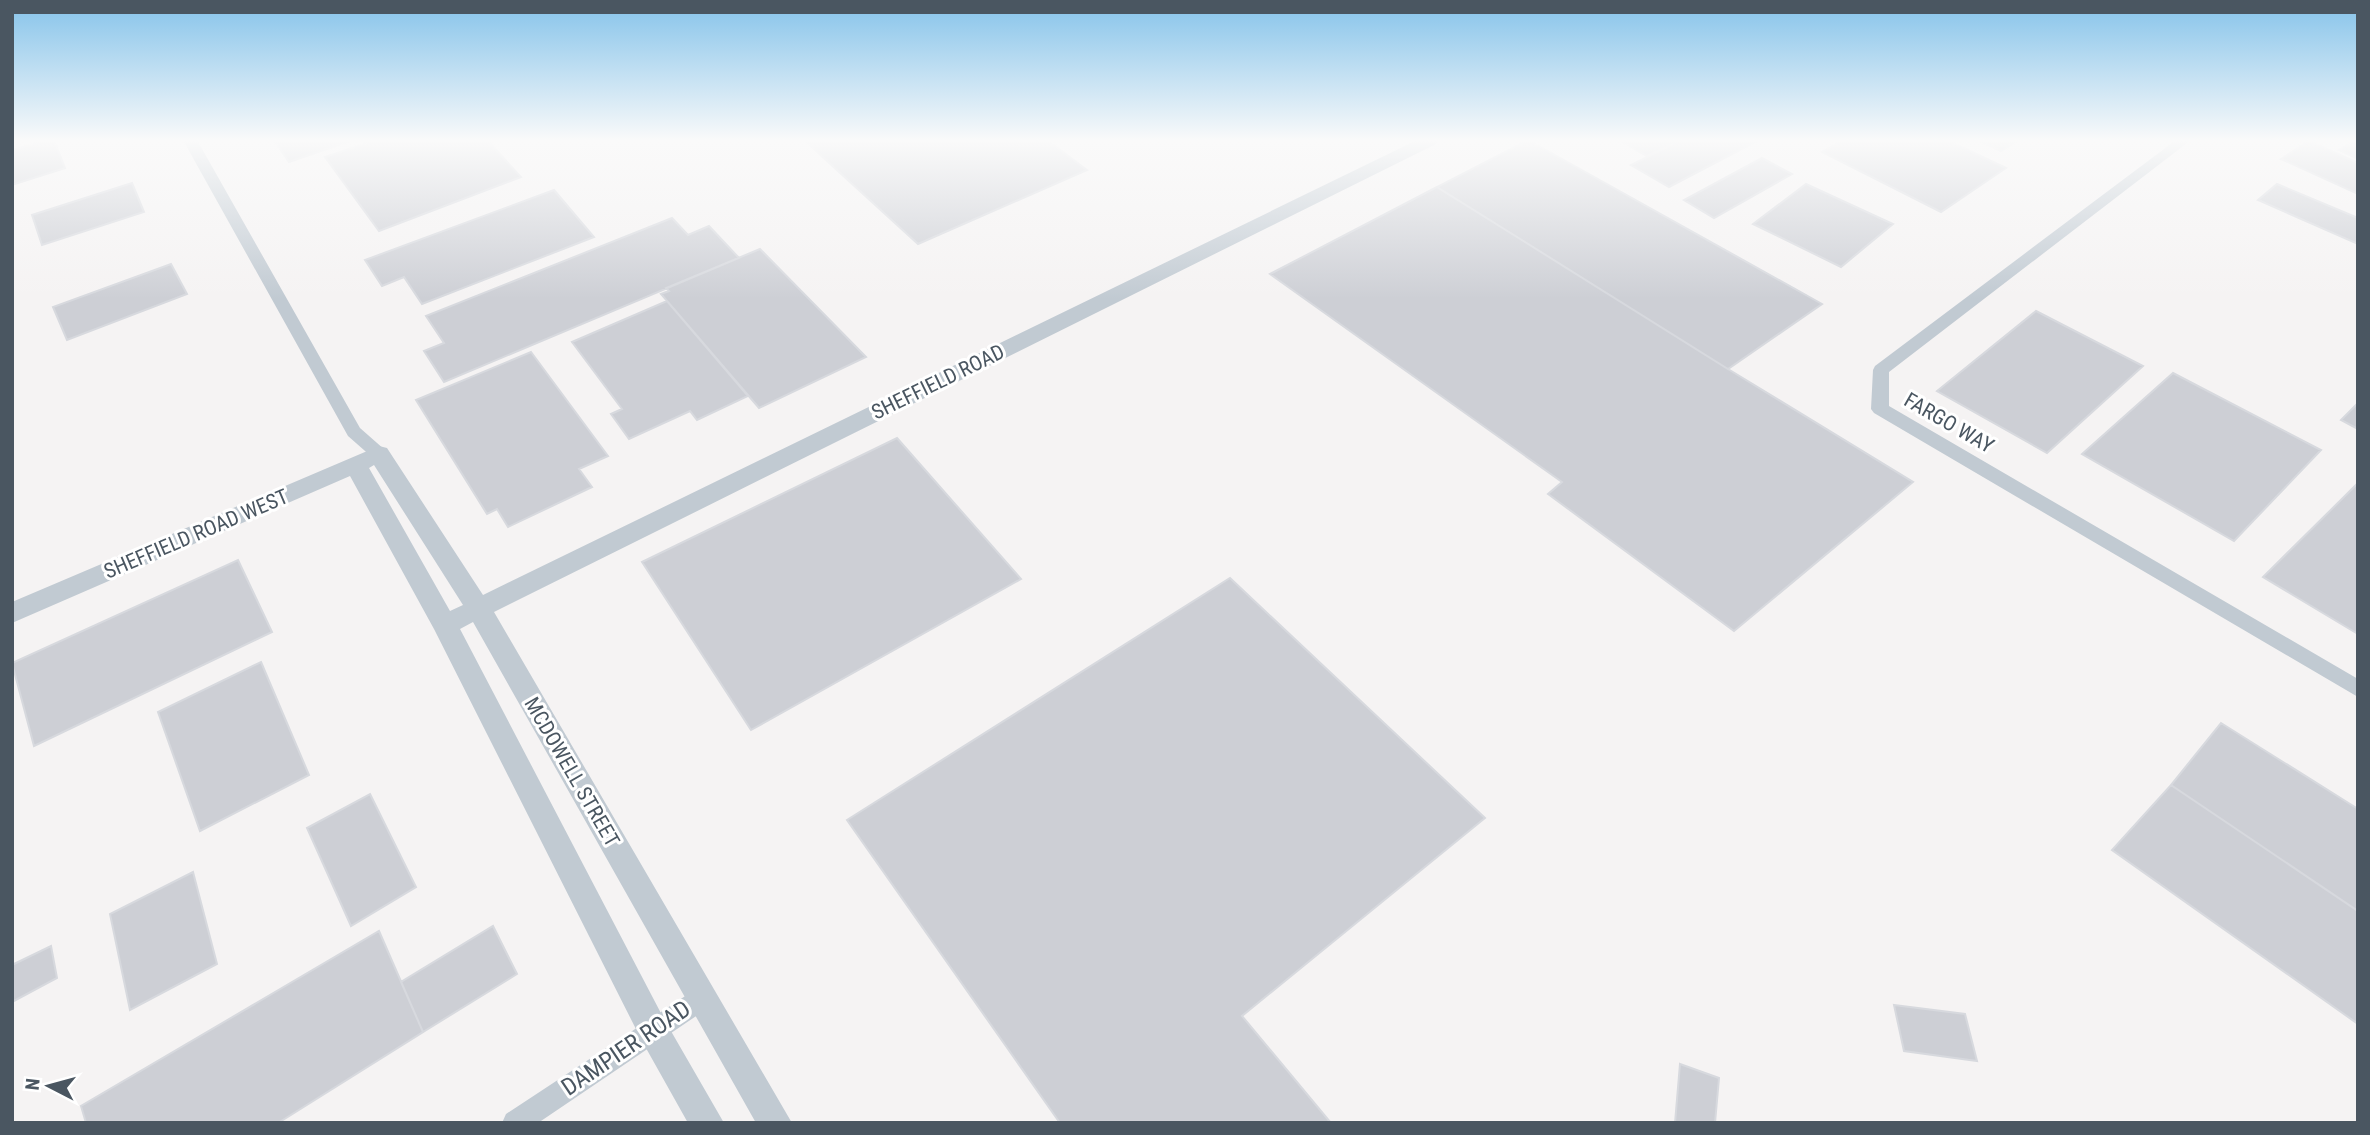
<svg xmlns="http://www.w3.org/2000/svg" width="2370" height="1135" viewBox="0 0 2370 1135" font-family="'Roboto Condensed',sans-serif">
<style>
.building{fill:#cdcfd5;stroke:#d7d9de;stroke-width:2}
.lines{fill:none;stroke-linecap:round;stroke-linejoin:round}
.minor{fill:#c1cad2;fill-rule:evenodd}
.tertiary{fill:#c1cad2;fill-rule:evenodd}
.labels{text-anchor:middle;stroke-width:6;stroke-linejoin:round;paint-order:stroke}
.street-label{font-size:21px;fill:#4a5661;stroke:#fff}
.near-street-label{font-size:24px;fill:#4a5661;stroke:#fff}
</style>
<rect width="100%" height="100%" fill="#f5f3f3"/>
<path class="building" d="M 48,140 L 54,140 L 65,168 L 12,185 L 12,150 Z
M 274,140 L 353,140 L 289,162 Z
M 376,140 L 487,140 L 521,177 L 379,231 L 325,157 Z
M 804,140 L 1047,140 L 1087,170 L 918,244 Z
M 1528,140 L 1822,304 L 1728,369 L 1437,187 Z
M 1619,140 L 1681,140 L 1647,156 Z
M 1681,140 L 1750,140 L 1755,142 L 1669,187 L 1631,165 Z
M 1843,140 L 1947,140 L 2006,168 L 1941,212 L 1822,152 Z
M 1977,140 L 2018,140 L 2001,151 Z
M 2356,140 L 2358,159 L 2339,150 Z
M 2309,141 L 2358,163 L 2358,194 L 2281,159 Z
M 1762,158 L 1792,174 L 1714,218 L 1684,200 Z
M 132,183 L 144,212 L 42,245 L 32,215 Z
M 1806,184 L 1893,224 L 1841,267 L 1753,224 Z
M 2277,184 L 2358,218 L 2358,244 L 2258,200 Z
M 1437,187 L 1728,369 L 1913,482 L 1734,631 L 1548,494 L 1562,482 L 1270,274 Z
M 554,190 L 594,237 L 422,304 L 404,277 L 382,286 L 365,260 Z
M 672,218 L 688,235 L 709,226 L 739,258 L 444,382 L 424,351 L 444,343 L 426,316 Z
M 760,249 L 866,357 L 759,408 L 661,294 L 669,291 L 666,288 Z
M 171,264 L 187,294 L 67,340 L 53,307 Z
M 667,301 L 748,396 L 697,420 L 690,411 L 629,439 L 611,414 L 622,409 L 572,342 Z
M 2036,311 L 2143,366 L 2047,453 L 1937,391 Z
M 531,352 L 608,456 L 579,469 L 592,487 L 508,527 L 497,509 L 487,514 L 416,400 Z
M 2173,373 L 2321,450 L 2234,541 L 2082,454 Z
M 2358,403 L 2358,429 L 2341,420 Z
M 897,438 L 1021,579 L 751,730 L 642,562 Z
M 2358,483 L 2358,634 L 2263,577 Z
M 238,560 L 272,632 L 34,746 L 12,663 Z
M 1230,578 L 1485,818 L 1242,1016 L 1331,1123 L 1060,1123 L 847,820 Z
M 261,662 L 309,775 L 200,831 L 158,712 Z
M 2221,723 L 2358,809 L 2358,911 L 2171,785 Z
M 2171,785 L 2358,911 L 2358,1024 L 2112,850 Z
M 370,794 L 416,887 L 351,926 L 307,828 Z
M 193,872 L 217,964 L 130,1010 L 110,914 Z
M 493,926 L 517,974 L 423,1032 L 401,982 Z
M 379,931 L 423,1032 L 278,1123 L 86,1123 L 81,1106 Z
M 51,946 L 57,978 L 12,1002 L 12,965 Z
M 1894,1005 L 1965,1014 L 1977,1061 L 1904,1051 Z
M 1680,1064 L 1719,1078 L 1715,1123 L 1675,1123 Z"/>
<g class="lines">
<path class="minor" d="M 183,140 L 197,140 L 360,428 L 385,450 L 388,454 L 385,458 L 373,458 L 348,436 Z
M 2176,140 L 2191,140 L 1889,372 L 1889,406 L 2358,679 L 2358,697 L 1874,413 L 1871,409 L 1873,370 L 1875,366 Z
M 702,985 L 711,988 L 714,997 L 711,1006 L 538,1123 L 502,1123 L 506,1114 Z"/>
<path class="tertiary" d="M 1417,140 L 1439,140 L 1436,144 L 494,612 L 792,1123 L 756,1123 L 473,622 L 460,629 L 664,1019 L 724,1123 L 688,1123 L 642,1041 L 434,629 L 350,476 L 12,623 L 12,602 L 379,446 L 387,448 L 483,595 ZM 374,465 L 463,605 L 450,611 L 369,468 Z"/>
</g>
<linearGradient id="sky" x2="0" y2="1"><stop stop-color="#85c3ea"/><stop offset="0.47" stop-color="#fafafa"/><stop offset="1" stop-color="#fafafa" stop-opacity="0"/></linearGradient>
<rect width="2370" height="299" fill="url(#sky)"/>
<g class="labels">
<g class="street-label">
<text transform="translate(938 382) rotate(-26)" y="7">SHEFFIELD ROAD</text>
<text transform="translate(1949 423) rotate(30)" y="7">FARGO WAY</text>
<text transform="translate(196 534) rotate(-23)" y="7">SHEFFIELD ROAD WEST</text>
<text transform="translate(572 772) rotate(60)" y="7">MCDOWELL STREET</text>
</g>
<g class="near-street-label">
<text transform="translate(626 1048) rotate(-34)" y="8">DAMPIER ROAD</text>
</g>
</g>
<rect width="2370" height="1135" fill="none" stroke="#4a5661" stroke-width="28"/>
<g transform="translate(49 1086) rotate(276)" stroke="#ffffff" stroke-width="5" paint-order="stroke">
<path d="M0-5L12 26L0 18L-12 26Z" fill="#4a5661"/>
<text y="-10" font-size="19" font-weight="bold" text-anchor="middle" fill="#4a5661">N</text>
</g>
</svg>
